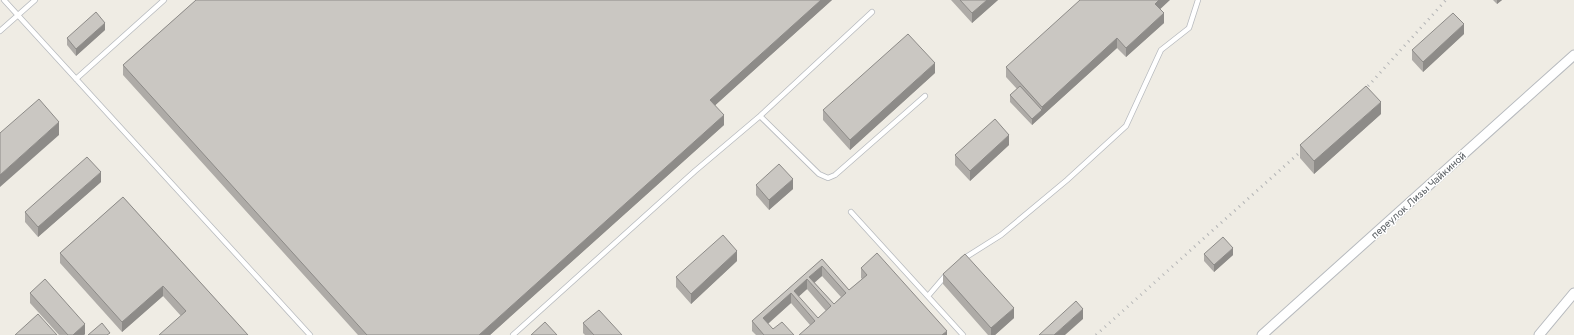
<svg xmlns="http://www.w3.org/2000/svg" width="1574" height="335" viewBox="0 0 1574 335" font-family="Overpass,sans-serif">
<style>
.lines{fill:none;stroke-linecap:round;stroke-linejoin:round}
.lane-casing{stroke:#b7babe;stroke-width:6}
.street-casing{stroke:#b7babe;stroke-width:11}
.lane{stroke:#fff;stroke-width:4.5}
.street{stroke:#fff;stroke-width:9}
.rail{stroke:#b3b4b5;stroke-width:3;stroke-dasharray:1 5;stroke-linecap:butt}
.wall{fill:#aeaba7;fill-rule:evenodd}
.shaded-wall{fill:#8d8b88}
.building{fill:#cac7c2;stroke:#8d8b88;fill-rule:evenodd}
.labels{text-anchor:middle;stroke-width:3;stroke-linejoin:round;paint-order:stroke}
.street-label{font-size:10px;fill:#5c6165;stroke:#fff}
</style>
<rect width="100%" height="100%" fill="#efece4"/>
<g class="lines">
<defs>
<path id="lane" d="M 4,0 L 310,335
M 0,31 L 35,0
M 76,79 L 164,0
M 760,116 L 819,174 L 828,178 L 835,175 L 925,96
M 851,212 L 963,335
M 963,259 L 1001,235 L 1067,180 L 1126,126 L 1161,50 L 1189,28 L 1198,0
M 928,296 L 946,275
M 513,335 L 695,171 L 760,116 L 872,12"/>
<path id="street" d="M 1262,335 L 1574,55
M 1539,335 L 1574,293"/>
</defs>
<use href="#lane" class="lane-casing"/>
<use href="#street" class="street-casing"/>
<use href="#lane" class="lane"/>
<use href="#street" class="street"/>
<path class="rail" d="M 1360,95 L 1446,0
M 1096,335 L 1308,145"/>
</g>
<path class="wall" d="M 196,0 L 832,0 L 715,105 L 724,125 L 490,335 L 358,335 L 123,75 L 123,65 Z
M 951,0 L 998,0 L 972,23 Z
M 1493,0 L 1502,0 L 1497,4 Z
M 1160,9 L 1164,23 L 1126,57 L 1117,48 L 1032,125 L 1010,102 L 1010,95 L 1017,89 L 1006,77 L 1006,67 Z
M 105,30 L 76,56 L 67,45 L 67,38 Z
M 1464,34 L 1423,72 L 1412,60 L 1412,50 Z
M 935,73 L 850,150 L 823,120 L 823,110 Z
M 1381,114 L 1314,174 L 1300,158 L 1300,145 Z
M 1009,145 L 970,181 L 955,165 L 955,155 Z
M 101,182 L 38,237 L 25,222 L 25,212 Z
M 756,185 L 793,189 L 769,210 L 756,195 Z
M 123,197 L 248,335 L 181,316 L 163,296 L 122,332 L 60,263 L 60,253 Z
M 1204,254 L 1233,255 L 1214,272 L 1204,261 Z
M 822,259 L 849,290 L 862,279 L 861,278 L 861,268 L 947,335 L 810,325 L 791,303 L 768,324 L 773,329 L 794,335 L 756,335 L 752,331 L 752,321 ZM 822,276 L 841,297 L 834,304 L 814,282 ZM 807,289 L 826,311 L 818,318 L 798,297 Z
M 737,261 L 691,304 L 676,287 L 676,277 Z
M 943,274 L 1014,318 L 995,335 L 988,335 L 943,284 Z
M 30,293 L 85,334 L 84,335 L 59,335 L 30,303 Z
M 583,323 L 622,335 L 585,335 L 583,333 Z"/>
<path class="shaded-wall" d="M 821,0 L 832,0 L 710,110 L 710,100 Z
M 987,0 L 998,0 L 972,23 L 972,13 Z
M 1159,0 L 1170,0 L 1155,14 L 1155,4 Z
M 1497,0 L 1502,0 L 1497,4 Z
M 1164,13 L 1164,23 L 1126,57 L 1126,48 Z
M 105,23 L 105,30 L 76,56 L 76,49 Z
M 1464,24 L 1464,34 L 1423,72 L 1423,62 Z
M 1117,38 L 1117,48 L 1032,125 L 1032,119 L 1042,110 L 1042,107 Z
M 935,63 L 935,73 L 850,150 L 850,140 Z
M 1381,102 L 1381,114 L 1314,174 L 1314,161 Z
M 724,115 L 724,125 L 490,335 L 479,335 Z
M 59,122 L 59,135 L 0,187 L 0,195 L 0,175 Z
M 1009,135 L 1009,145 L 970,181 L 970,171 Z
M 101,172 L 101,182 L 38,237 L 38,227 Z
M 793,179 L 793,189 L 769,210 L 769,200 Z
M 1233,248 L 1233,255 L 1214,272 L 1214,265 Z
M 737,251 L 737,261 L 691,304 L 691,294 Z
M 822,266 L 822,276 L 812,285 L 809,277 Z
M 807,279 L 807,289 L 796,299 L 794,291 Z
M 163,286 L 163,296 L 122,332 L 122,322 Z
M 791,293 L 791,303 L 763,328 L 763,318 Z
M 1014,308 L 1014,318 L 995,335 L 991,335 L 991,328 Z
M 1083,309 L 1083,319 L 1065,335 L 1054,335 Z
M 85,324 L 85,334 L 84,335 L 73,335 Z
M 947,331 L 947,335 L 942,335 Z"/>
<path class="building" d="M 196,0 L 821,0 L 710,100 L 724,115 L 479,335 L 367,335 L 123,65 Z
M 960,0 L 987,0 L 972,13 Z
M 1080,0 L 1159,0 L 1155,4 L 1164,13 L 1126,48 L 1117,38 L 1042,107 L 1006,67 Z
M 96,12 L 105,23 L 76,49 L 67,38 Z
M 1453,13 L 1464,24 L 1423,62 L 1412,50 Z
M 908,34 L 935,63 L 850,140 L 823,110 Z
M 1020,86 L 1042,110 L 1032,119 L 1010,95 Z
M 1366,86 L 1381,102 L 1314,161 L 1300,145 Z
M 39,99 L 59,122 L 0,175 L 0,133 Z
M 995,119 L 1009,135 L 970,171 L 955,155 Z
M 87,157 L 101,172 L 38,227 L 25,212 Z
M 779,164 L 793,179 L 769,200 L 756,185 Z
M 123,197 L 248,335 L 159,335 L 186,311 L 163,286 L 122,322 L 60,253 Z
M 723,235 L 737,251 L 691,294 L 676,277 Z
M 1223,237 L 1233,248 L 1214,265 L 1204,254 Z
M 877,253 L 947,331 L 942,335 L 799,335 L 815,321 L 791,293 L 763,318 L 773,329 L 782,322 L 794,335 L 764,335 L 752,321 L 822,259 L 849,290 L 867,275 L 861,268 ZM 822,266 L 846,293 L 834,304 L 809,277 ZM 807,279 L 831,306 L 818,318 L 794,291 Z
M 965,254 L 1014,308 L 991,328 L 943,274 Z
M 45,279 L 85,324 L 73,335 L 68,335 L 30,293 Z
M 1076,301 L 1083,309 L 1054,335 L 1039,335 Z
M 599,310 L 622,335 L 594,335 L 583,323 Z
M 38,314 L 57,335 L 15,335 Z
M 545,322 L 557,335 L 531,335 Z
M 102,323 L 110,333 L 107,335 L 88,335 Z"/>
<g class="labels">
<g class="street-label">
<text transform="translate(1418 195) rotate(-42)" y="4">переулок Лизы Чайкиной</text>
</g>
</g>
</svg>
